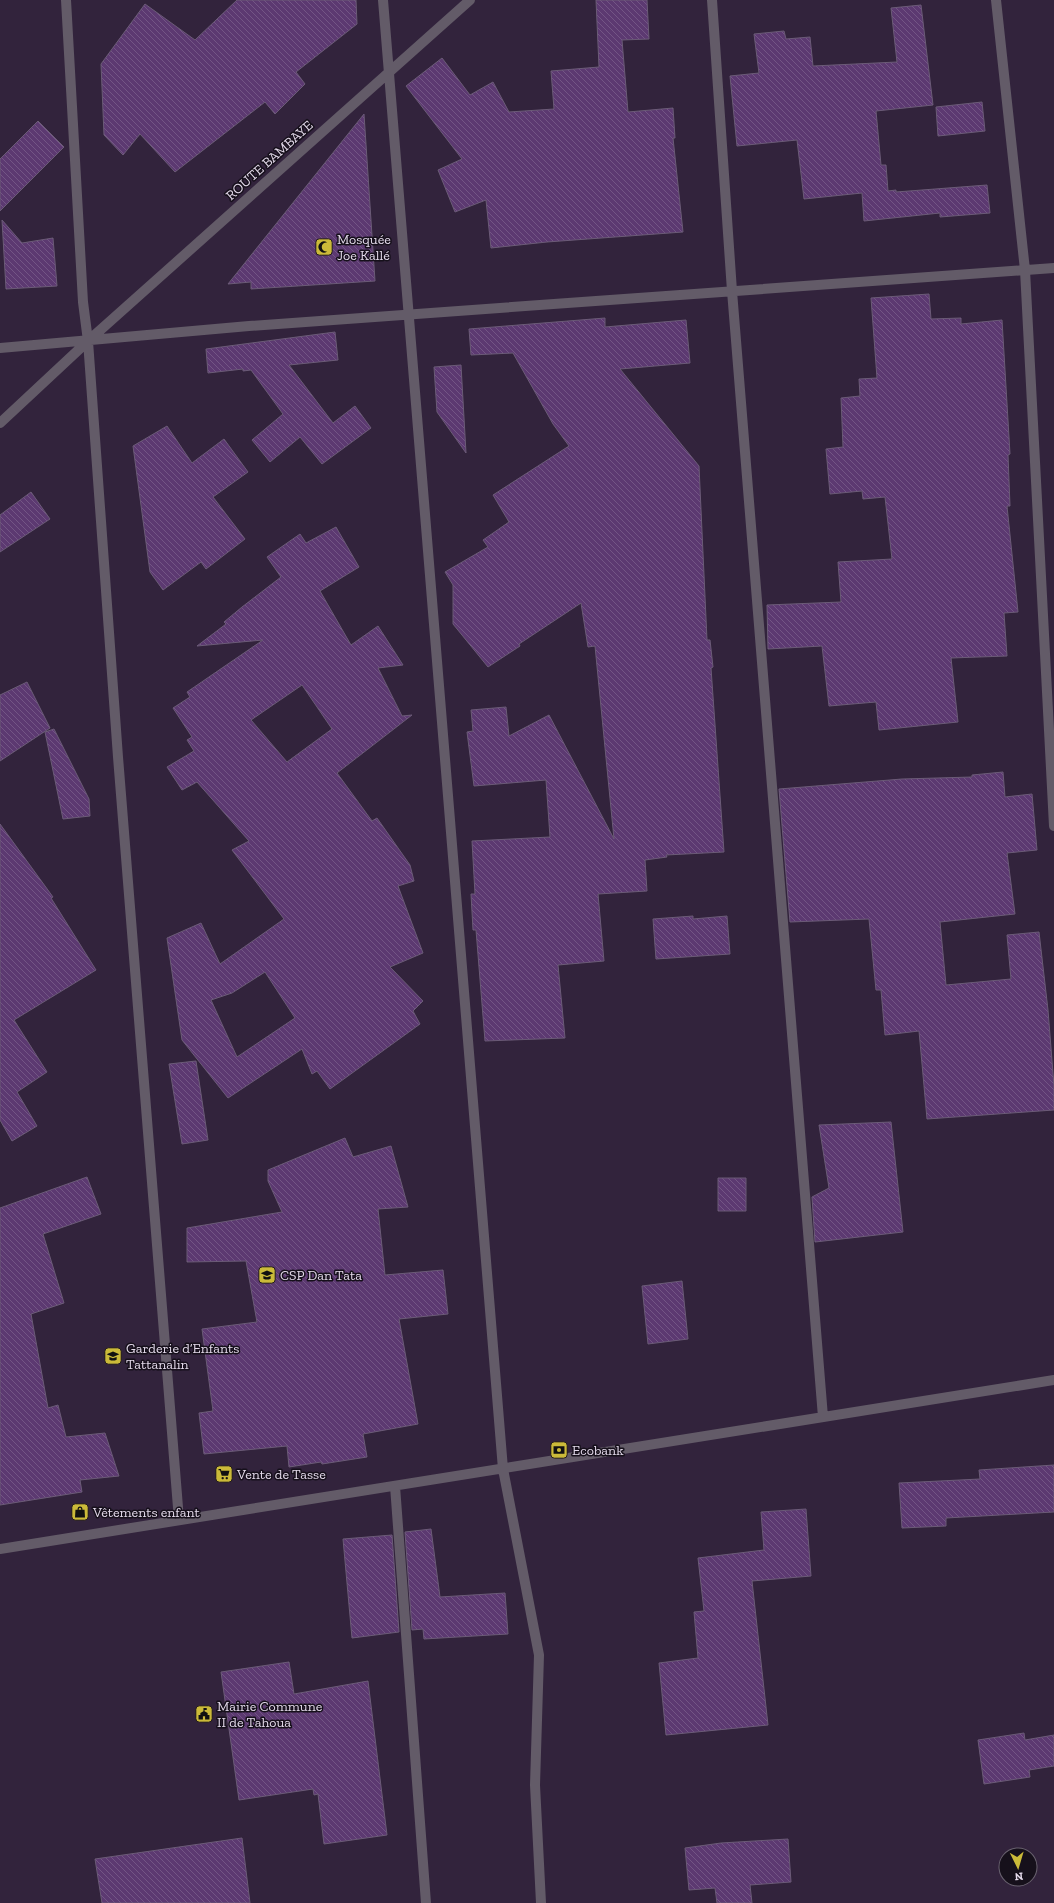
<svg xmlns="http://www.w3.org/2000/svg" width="1054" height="1903" viewBox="0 0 1054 1903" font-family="'Zilla Slab',serif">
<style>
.building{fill:url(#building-back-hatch);stroke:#6b5b77;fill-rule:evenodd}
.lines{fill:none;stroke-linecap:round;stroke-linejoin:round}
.minor{stroke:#635b68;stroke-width:10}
.labels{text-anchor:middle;stroke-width:3;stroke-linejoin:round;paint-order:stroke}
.street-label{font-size:14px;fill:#e4daeb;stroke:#16101b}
.poi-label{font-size:14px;fill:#e4daeb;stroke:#16101b;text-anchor:start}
</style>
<defs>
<pattern id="building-back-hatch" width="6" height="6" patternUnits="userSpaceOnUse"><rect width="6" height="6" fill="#5c3971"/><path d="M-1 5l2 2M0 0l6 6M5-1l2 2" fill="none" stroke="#735585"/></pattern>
</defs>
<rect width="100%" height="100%" fill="#32233c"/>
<path class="building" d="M 237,0 L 356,0 L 357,24 L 296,72 L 305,84 L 275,114 L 265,102 L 175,172 L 140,134 L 123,155 L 104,135 L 101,64 L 145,4 L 195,40 Z
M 596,0 L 647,0 L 649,39 L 622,40 L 628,112 L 673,108 L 675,138 L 673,138 L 683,232 L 547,242 L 491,248 L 486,200 L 455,212 L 438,170 L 462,159 L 406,86 L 442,58 L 470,95 L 493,82 L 509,112 L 554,109 L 551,71 L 599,67 Z
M 921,5 L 933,105 L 876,111 L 881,165 L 886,165 L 888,191 L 896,190 L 896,192 L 987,185 L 990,213 L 940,217 L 940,213 L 864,221 L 862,193 L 804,199 L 797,140 L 737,146 L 730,76 L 759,73 L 754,34 L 784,31 L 786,39 L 810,37 L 813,66 L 897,62 L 891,8 Z
M 982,102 L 985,131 L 938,136 L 936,107 Z
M 364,114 L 375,281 L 251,289 L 251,282 L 228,284 Z
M 38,121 L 64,147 L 0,211 L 0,159 Z
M 2,220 L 22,243 L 53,238 L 57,286 L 6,289 Z
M 929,294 L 931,319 L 961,318 L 961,324 L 1002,320 L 1010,454 L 1008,455 L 1010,506 L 1007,506 L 1018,612 L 1004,613 L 1007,656 L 951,658 L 958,722 L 879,730 L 876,702 L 829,706 L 822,646 L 768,649 L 767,605 L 841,602 L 838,562 L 892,559 L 885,497 L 863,499 L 862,491 L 830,494 L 826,449 L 843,447 L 841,398 L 860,396 L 859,379 L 877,378 L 871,298 Z
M 605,318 L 605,327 L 686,320 L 690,363 L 620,369 L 699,466 L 707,640 L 710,640 L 713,667 L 711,668 L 724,852 L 666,855 L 667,857 L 645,860 L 647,891 L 598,894 L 604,961 L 558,965 L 565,1038 L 485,1041 L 476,930 L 473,930 L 471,894 L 475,894 L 472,841 L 550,837 L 546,780 L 474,786 L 467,732 L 473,731 L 471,710 L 506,707 L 509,736 L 549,715 L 614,839 L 595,646 L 588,647 L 581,603 L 519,644 L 520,646 L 488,667 L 453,624 L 453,585 L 445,572 L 488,547 L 483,540 L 509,522 L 493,495 L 569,446 L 553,424 L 513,353 L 471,355 L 469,329 Z
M 335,332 L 338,360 L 289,365 L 333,423 L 355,406 L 371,428 L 322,464 L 300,437 L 270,462 L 252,440 L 283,414 L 251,370 L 243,371 L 243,369 L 208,373 L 206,349 Z
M 461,365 L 466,453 L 437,412 L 434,367 Z
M 167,426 L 192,463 L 224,439 L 248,472 L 213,497 L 245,539 L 206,569 L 201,562 L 163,590 L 150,572 L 133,446 Z
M 31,492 L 50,519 L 0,552 L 0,515 Z
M 336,527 L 359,567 L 320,591 L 351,645 L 378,626 L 403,665 L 378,668 L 402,716 L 412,715 L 337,773 L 372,821 L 377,818 L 410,865 L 414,881 L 398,886 L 423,953 L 390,967 L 423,1001 L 413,1011 L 420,1024 L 330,1089 L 317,1071 L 312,1074 L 302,1049 L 228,1098 L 182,1040 L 167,938 L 201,923 L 220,964 L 284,919 L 232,850 L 249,841 L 197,782 L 182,790 L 167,767 L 194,751 L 187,740 L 192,737 L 173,708 L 190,697 L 187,692 L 263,640 L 197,646 L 226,624 L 224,622 L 242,607 L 281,577 L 267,557 L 300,534 L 306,543 ZM 302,685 L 332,729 L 287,762 L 251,720 ZM 265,972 L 295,1018 L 237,1057 L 211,1000 L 232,993 Z
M 27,682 L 50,728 L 0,761 L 0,695 Z
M 54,729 L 89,799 L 90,816 L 63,819 L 45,732 Z
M 1003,772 L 1005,797 L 1032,794 L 1037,850 L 1007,853 L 1015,914 L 940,922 L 946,985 L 1011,979 L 1007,935 L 1039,932 L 1048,1010 L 1054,1086 L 1054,1110 L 927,1119 L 919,1031 L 885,1035 L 881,990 L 876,990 L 869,919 L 790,922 L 779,789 L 902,779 L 972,777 L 972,775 Z
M 0,824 L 53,897 L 51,898 L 96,970 L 14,1020 L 47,1072 L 17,1092 L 37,1126 L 12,1141 L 0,1120 Z
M 693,916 L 693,919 L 727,916 L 730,954 L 656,959 L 653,919 Z
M 196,1061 L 208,1140 L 182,1144 L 169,1064 Z
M 891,1122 L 903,1232 L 815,1242 L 812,1197 L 829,1188 L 819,1125 Z
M 345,1138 L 353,1157 L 391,1146 L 408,1207 L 378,1209 L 385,1275 L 443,1270 L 448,1314 L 399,1319 L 418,1424 L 363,1434 L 367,1457 L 322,1464 L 321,1462 L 289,1467 L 287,1446 L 204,1454 L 199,1413 L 213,1411 L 202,1329 L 257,1322 L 246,1261 L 187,1262 L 187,1228 L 282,1212 L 268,1181 L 268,1170 Z
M 87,1177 L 101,1214 L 43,1234 L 64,1303 L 31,1314 L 48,1408 L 58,1405 L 66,1437 L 105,1433 L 119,1476 L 80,1480 L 82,1492 L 0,1505 L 0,1208 Z
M 718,1178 L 746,1178 L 746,1211 L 718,1211 Z
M 682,1281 L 688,1339 L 648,1344 L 642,1286 Z
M 1054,1465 L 1054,1512 L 946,1518 L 946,1526 L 902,1528 L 899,1483 L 980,1479 L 979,1470 Z
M 806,1509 L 811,1576 L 752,1581 L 768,1725 L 666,1735 L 659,1663 L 698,1658 L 694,1612 L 704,1611 L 698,1558 L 764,1550 L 761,1512 Z
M 431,1529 L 440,1597 L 505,1593 L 508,1634 L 424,1639 L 423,1629 L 412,1630 L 405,1532 Z
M 392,1535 L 399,1632 L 352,1638 L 343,1539 Z
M 289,1662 L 294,1694 L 368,1681 L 387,1835 L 324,1844 L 318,1794 L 314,1795 L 313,1789 L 239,1800 L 221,1672 Z
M 1024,1733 L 1025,1740 L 1054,1735 L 1054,1766 L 1029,1770 L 1030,1777 L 984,1784 L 978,1740 Z
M 242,1838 L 250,1903 L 102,1903 L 95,1859 Z
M 788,1839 L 791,1882 L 750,1885 L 752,1903 L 717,1903 L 715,1888 L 689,1890 L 685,1848 L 721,1843 Z"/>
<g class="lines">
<path class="minor" d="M 66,0 L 83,302 L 88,341 L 118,757 L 179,1520
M 383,0 L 503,1469 L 539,1655 L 535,1785 L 541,1903
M 712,0 L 732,291 L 823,1417
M 996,0 L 1025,270 L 1054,826
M 0,348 L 249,326 L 1054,268
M 0,423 L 88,341 L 470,0
M 395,1486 L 426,1903
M 0,1549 L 1054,1380"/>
</g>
<defs>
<symbol id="mosque-square" viewBox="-11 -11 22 22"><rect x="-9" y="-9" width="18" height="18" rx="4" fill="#cbba39" stroke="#16101b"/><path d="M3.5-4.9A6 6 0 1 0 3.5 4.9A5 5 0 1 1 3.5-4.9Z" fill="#111"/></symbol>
<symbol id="school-square" viewBox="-11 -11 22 22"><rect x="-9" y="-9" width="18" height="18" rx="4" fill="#cbba39" stroke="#16101b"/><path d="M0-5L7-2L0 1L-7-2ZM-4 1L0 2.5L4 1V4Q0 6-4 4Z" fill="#111"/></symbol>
<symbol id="bank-square" viewBox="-11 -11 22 22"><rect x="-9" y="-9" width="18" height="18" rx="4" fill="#cbba39" stroke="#16101b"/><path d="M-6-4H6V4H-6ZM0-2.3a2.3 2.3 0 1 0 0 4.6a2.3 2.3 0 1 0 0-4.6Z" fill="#111"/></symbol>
<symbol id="supermarket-square" viewBox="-11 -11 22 22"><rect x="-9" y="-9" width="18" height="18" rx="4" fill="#cbba39" stroke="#16101b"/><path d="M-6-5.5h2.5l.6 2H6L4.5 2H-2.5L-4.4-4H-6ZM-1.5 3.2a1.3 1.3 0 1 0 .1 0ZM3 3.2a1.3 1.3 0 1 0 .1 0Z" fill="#111"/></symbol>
<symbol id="shop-square" viewBox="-11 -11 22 22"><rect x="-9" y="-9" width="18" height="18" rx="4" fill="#cbba39" stroke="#16101b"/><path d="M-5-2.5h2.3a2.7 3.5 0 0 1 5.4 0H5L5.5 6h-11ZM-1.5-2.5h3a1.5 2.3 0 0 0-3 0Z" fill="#111"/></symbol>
<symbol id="civic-square" viewBox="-11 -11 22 22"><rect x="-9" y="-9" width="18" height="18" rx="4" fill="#cbba39" stroke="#16101b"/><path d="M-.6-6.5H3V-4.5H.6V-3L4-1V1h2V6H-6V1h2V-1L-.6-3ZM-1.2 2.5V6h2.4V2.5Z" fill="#111"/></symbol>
</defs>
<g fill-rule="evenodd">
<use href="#mosque-square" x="314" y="237" width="20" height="20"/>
<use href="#school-square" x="257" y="1265" width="20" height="20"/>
<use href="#school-square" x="103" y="1346" width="20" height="20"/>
<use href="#bank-square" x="549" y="1440" width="20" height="20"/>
<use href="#supermarket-square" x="214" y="1464" width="20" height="20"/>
<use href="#shop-square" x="70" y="1502" width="20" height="20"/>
<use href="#civic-square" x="194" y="1704" width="20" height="20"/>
</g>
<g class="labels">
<g class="street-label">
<text transform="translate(269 160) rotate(-42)" y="5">ROUTE BAMBAYE</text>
</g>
<g class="poi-label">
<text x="337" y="244">Mosquée<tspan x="337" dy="16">Joe Kallé</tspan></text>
<text x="280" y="1280">CSP Dan Tata</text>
<text x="126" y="1353">Garderie d’Enfants<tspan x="126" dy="16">Tattanalin</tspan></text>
<text x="572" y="1455">Ecobank</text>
<text x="237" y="1479">Vente de Tasse</text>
<text x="93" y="1517">Vêtements enfant</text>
<text x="217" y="1711">Mairie Commune<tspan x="217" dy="16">II de Tahoua</tspan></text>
</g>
</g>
<g transform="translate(1018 1867) rotate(175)"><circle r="19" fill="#16101b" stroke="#68616e"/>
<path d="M0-3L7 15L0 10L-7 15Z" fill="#cbba39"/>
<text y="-6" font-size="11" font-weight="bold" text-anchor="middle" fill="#e4daeb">N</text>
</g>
</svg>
